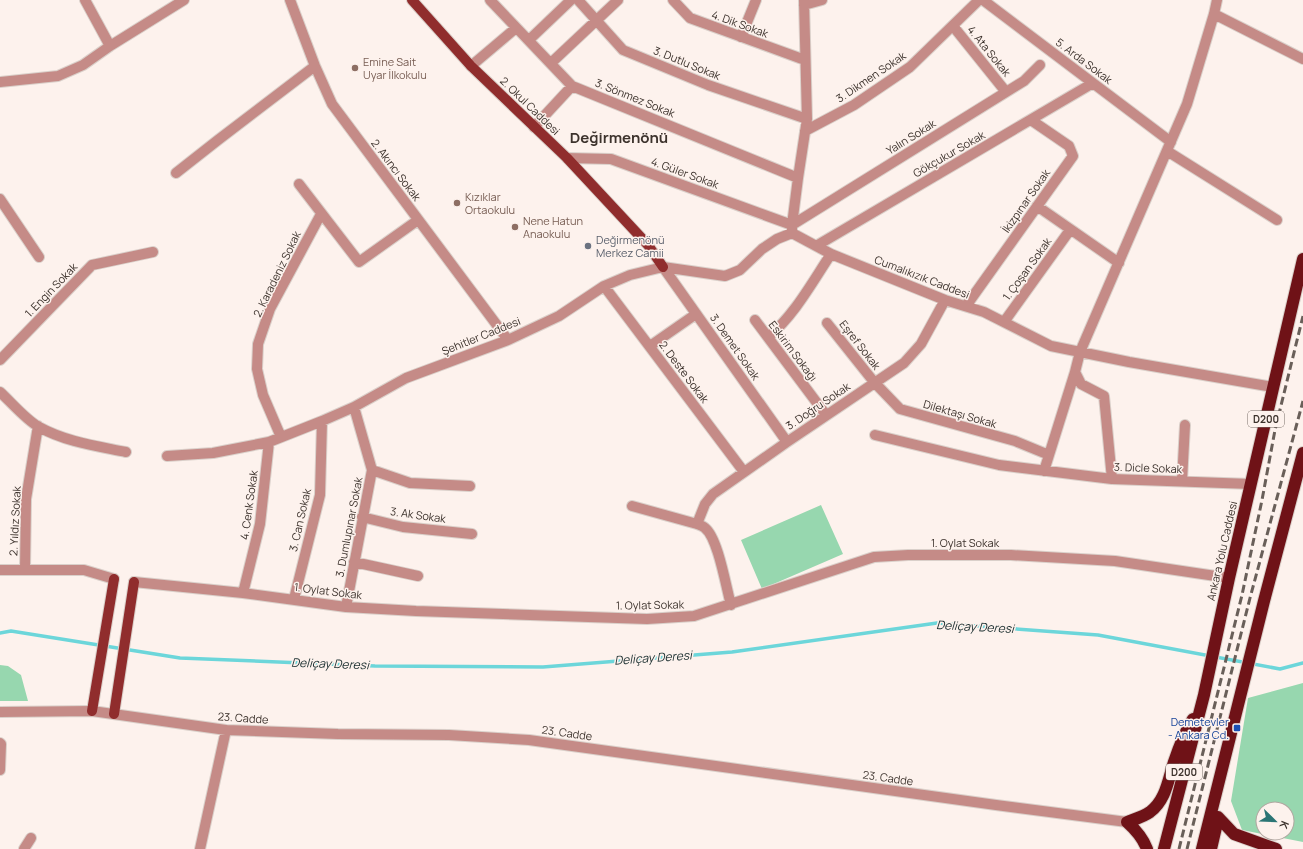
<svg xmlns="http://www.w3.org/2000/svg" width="1303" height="849" viewBox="0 0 1303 849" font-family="Manrope,sans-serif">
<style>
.green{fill:#97d7af;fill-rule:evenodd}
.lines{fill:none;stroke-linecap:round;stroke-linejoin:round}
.stream{stroke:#6cd6da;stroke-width:3.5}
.minor-casing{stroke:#dad0ca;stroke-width:12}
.major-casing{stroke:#dad0ca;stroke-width:12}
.highway-casing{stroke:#dad0ca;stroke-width:14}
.minor{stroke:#c58b87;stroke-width:10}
.major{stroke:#902d2d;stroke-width:10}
.highway{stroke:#6f1217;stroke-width:12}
.rail{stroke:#695f59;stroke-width:3;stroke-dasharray:8 4;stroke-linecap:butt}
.education-dot{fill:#8d6e63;stroke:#fdf2ed;stroke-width:1.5}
.worship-dot{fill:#6b7280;stroke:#fdf2ed;stroke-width:1.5}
.transit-dot{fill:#1a4fb4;stroke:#fdf2ed;stroke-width:1.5}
.labels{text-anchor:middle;stroke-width:3;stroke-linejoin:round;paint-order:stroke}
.shield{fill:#fdf2ed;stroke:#776c67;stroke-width:1}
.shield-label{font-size:10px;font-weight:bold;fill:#3d332d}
.street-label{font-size:11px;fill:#3d332d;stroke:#fdf2ed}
.education-label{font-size:11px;fill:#785e54;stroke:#fdf2ed;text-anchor:start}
.worship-label{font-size:11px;fill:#5b616d;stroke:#fdf2ed;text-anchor:start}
.transit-label{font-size:11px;fill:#164399;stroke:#fdf2ed;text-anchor:end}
.water-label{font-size:12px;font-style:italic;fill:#192d2e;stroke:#fdf2ed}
.district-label{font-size:15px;font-weight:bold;fill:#3d332d;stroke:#fdf2ed}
</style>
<rect width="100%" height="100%" fill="#fdf2ed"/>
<path class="green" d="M 821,505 L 843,554 L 762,589 L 741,540 Z
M 0,665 L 8,666 L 21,675 L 28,701 L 0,701 Z
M 1303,683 L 1303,842 L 1242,830 L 1231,801 L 1248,698 ZM 1263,809 L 1287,809 L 1287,833 L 1263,833 Z"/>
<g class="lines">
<path class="stream" d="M 0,633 L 11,631 L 180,658 L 375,666 L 543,667 L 732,652 L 937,623 L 1098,635 L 1280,669 L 1303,663"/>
<defs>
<path id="minor" d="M 85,0 L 110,46
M 290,0 L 315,66 L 332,104 L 508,340
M 490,0 L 572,86 L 798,178
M 578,0 L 623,50 L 708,85 L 807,119
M 673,0 L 690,18 L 805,60
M 804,0 L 807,119 L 798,178 L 792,225 L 792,233 L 831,254 L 945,300 L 984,312 L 1051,346 L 1129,362 L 1273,387
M 983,0 L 1171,142
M 804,5 L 822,0
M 1214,14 L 1303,59
M 953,26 L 1006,92
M 741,37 L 756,0
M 529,40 L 571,0
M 551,63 L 618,0
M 471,66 L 516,28
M 0,82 L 58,76 L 83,65 L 110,46 L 184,0
M 534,127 L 572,86
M 805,131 L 854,105 L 910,67 L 979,0
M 1167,151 L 1277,220
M 567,158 L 611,159 L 792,225 L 1024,81 L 1040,65
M 176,173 L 218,140 L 315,66
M 299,184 L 359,262 L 418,220
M 0,199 L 39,257
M 1037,206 L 1119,263
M 816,246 L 1093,83
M 663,267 L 787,442
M 604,286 L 744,472
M 966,306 L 1073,156 L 1069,146 L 1031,120
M 755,320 L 826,415
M 1004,322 L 1070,230
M 827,323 L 874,382 L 900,409 L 1015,441 L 1049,455
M 768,337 C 794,316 813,281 831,254
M 650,346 L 696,314
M 0,360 L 92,265 L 153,252
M 0,392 C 11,402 26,420 39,427 C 66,442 97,446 126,452
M 875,435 L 999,465 L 1112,479 L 1251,484
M 281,437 L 263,395 L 257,369 L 258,344 L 270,309 L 321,214
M 167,456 L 213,453 L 269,442 L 322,421 L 354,407 L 406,378 L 508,340 L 559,316 L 604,286 L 630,275 L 663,267 L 725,276 L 740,270 L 762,249 L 777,239 L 792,233
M 372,470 L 410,483 L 470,486
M 1044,471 L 1075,372
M 1112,479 L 1104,396 L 1081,384 L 1075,372 L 1080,352 L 1187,104 L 1214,14 L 1217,0
M 1182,481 L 1185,425
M 632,506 L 697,524 C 700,525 703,526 705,528 C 718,538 726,587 731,605
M 362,517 L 403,527 L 472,534
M 697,524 L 705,504 L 713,494 L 787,442 L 904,363 L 921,344 L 945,300
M 354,562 L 418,576
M 0,570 L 84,570 L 114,579
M 25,570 L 26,499 L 38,426
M 134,582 L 243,593 L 346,607 L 416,611 L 647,619 L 694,616 L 874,557 L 908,555 L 1011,555 L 1115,561 L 1229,578
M 243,593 L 260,524 L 269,442
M 294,599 L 320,495 L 322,421
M 346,607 L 372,470 L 354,407
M 0,712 L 92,711 L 226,730 L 338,734 L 449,735 L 529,740 L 996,805 L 1127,822
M 0,743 L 1,744 L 0,770
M 24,849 L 31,838
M 200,849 L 226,730"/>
<path id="major" d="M 412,0 L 471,66 L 567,158 L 648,245 L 663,267
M 92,711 L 114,579
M 114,714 L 134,582"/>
<path id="highway" d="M 1218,817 L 1234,834 L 1276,849
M 1147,849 C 1143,838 1136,830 1127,822 C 1135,819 1143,817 1150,812 C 1166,800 1168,780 1174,762 C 1179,747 1184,733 1193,719
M 1164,849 L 1204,695 L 1229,578 L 1303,259
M 1202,849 L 1264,601 L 1303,453
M 1211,849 L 1218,819"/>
</defs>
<use href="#minor" class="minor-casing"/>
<use href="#major" class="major-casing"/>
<use href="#highway" class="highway-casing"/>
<use href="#minor" class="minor"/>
<use href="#major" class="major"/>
<use href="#highway" class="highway"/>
<path class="rail" d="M 1179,849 L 1242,595 L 1262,500 L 1275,430 L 1303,316
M 1187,849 L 1250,598 L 1303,401"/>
</g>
<g class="education-dot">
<circle cx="355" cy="68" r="4"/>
<circle cx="457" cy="203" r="4"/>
<circle cx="515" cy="227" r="4"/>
</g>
<circle class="worship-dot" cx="588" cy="246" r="4"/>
<rect class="transit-dot" x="1233" y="724" width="8" height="8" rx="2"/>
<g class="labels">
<g class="shield">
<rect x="1248" y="411" width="36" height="16" rx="3"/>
<rect x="1166" y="764" width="36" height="16" rx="3"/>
</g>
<g class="shield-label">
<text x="1266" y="423">D200</text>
<text x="1184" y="776">D200</text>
</g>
<g class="street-label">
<text transform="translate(740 24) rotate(20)" y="4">4. Dik Sokak</text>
<text transform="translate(989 51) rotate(51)" y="4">4. Ata Sokak</text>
<text transform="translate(1084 61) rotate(37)" y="4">5. Arda Sokak</text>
<text transform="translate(687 63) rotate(22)" y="4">3. Dutlu Sokak</text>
<text transform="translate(871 77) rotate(-34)" y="4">3. Dikmen Sokak</text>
<text transform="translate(635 98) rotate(22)" y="4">3. Sönmez Sokak</text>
<text transform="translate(530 106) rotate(44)" y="4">2. Okul Caddesi</text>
<text transform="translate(911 137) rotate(-32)" y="4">Yalın Sokak</text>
<text transform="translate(949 154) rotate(-30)" y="4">Gökçukur Sokak</text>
<text transform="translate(396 170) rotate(53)" y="4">2. Akıncı Sokak</text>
<text transform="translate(685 173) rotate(20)" y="4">4. Güler Sokak</text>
<text transform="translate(1026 201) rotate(-55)" y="4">İkizpınar Sokak</text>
<text transform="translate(1027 269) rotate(-54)" y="4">1. Çoşan Sokak</text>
<text transform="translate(277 274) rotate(-64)" y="4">2. Karadeniz Sokak</text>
<text transform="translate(922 277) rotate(21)" y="4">Cumalıkızık Caddesi</text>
<text transform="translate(51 290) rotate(-46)" y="4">1. Engin Sokak</text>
<text transform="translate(481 336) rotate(-22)" y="4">Şehitler Caddesi</text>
<text transform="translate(860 345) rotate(52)" y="4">Eşref Sokak</text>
<text transform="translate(735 347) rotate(55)" y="4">3. Demet Sokak</text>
<text transform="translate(793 351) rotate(53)" y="4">Eskirim Sokağı</text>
<text transform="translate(684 372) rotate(53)" y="4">2. Deste Sokak</text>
<text transform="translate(818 406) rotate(-34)" y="4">3. Doğru Sokak</text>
<text transform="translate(960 414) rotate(16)" y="4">Dilektaşı Sokak</text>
<text transform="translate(1148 468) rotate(2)" y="4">3. Dicle Sokak</text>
<text transform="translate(249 505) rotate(-82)" y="4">4. Cenk Sokak</text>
<text transform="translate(418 515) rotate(8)" y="4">3. Ak Sokak</text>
<text transform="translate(300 520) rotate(-77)" y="4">3. Can Sokak</text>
<text transform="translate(15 521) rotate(-87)" y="4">2. Yıldız Sokak</text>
<text transform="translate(349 527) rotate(-79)" y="4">3. Dumlupınar Sokak</text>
<text x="965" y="547">1. Oylat Sokak</text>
<text transform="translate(1222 551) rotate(-77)" y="4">Ankara Yolu Caddesi</text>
<text transform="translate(328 591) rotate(7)" y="4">1. Oylat Sokak</text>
<text transform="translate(650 605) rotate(-1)" y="4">1. Oylat Sokak</text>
<text transform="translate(243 718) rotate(4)" y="4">23. Cadde</text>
<text transform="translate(567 733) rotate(8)" y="4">23. Cadde</text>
<text transform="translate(888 778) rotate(8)" y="4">23. Cadde</text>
</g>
<g class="education-label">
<text x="363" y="66">Emine Sait<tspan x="363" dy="13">Uyar İlkokulu</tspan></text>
<text x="465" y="201">Kızıklar<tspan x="465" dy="13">Ortaokulu</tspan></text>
<text x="523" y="225">Nene Hatun<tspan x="523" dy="13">Anaokulu</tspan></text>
</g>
<g class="worship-label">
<text x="596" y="244">Değirmenönü<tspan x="596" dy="13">Merkez Camii</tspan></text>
</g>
<g class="transit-label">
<text x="1229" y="726">Demetevler<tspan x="1229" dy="13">- Ankara Cd.</tspan></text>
</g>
<g class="water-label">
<text transform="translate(975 627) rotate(3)" y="4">Deliçay Deresi</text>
<text transform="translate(653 658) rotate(-4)" y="4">Deliçay Deresi</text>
<text transform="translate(330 664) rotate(2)" y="4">Deliçay Deresi</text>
</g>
<g class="district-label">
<text x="619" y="143">Değirmenönü</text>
</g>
</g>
<g transform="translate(1275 821) rotate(113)"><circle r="19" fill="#fdf2ed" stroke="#b0a6a0"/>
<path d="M0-3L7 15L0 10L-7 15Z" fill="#2b7575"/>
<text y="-6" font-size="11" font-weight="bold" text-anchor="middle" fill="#3d332d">K</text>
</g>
</svg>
